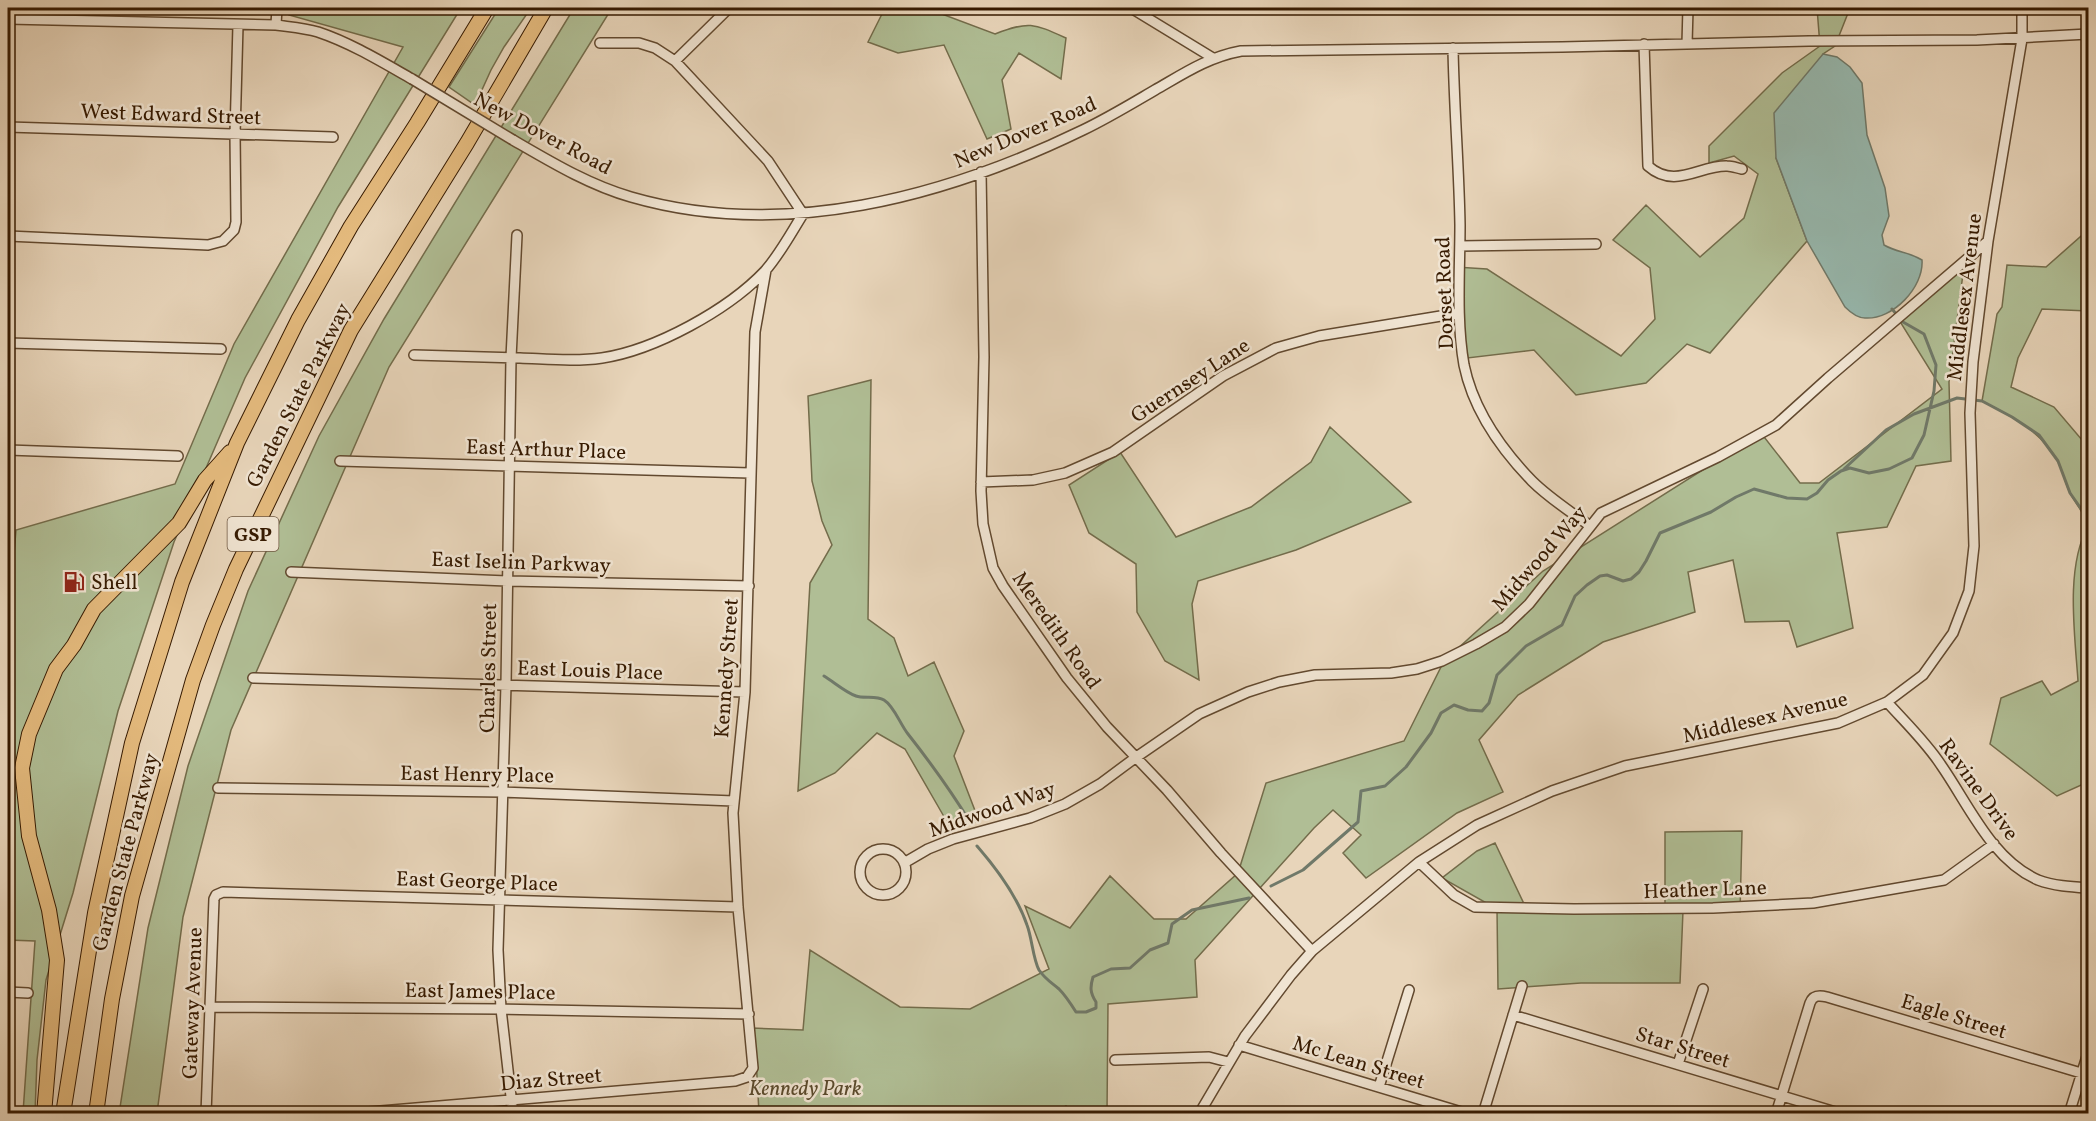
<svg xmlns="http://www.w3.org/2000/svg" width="2096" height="1121" viewBox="0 0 2096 1121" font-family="Vollkorn,serif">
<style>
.green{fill:#b0be95;stroke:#736c4b;stroke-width:1.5}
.water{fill:#97b9af;stroke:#707969;stroke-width:1.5}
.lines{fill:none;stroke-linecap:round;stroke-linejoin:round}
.stream{stroke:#707969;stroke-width:3}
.minor-casing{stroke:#62492f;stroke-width:12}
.highway-casing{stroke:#361a01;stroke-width:16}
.minor{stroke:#f0e4d2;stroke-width:9}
.highway{stroke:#e4ba7d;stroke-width:14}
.minor-bridge-casing{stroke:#62492f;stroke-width:12;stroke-linecap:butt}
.minor-bridge{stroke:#f0e4d2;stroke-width:9}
.labels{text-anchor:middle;stroke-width:5;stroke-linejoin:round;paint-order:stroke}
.shield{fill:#f0e4d2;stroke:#6e5740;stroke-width:1.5}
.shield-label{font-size:20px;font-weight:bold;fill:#361a01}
.street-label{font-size:21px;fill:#361a01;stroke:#f0e4d2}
.poi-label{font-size:21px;fill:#361a01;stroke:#f0e4d2;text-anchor:start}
.park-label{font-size:21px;font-style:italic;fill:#5b4b2d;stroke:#f0e4d2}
</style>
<rect width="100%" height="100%" fill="#e8d5ba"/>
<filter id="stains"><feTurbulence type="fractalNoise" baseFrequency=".00333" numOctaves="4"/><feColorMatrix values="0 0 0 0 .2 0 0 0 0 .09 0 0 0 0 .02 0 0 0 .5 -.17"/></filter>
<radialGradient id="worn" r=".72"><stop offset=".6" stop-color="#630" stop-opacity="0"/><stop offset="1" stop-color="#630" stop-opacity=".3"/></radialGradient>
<path class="green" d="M 289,8 L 461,8 L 338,207 L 245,378 L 174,542 L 118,711 L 73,893 L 46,980 L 37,1060 L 35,1113 L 23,1113 L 35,941 L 8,940 L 8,604 L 10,600 L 16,530 L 175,484 L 234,344 L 403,47 L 289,15 Z
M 499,8 L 531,8 L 504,47 L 491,70 L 475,105 L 449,87 Z
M 574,8 L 612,8 L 389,367 L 231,730 L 183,917 L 157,1113 L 119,1114 L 148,928 L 188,766 L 248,591 L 319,436 L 384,319 Z
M 885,8 L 926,8 L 995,34 C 1029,21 1033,23 1066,38 L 1061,79 L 1019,53 L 1002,80 L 1011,129 L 987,139 L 944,45 L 898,53 L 868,42 Z
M 1817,8 L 1850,8 L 1835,46 L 1823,54 L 1776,158 L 1807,241 L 1710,353 L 1687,344 L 1646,383 L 1576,395 L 1534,350 L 1459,359 L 1456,267 L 1487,269 L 1621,356 L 1655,319 L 1650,268 L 1613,240 L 1646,205 L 1700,257 L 1744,218 L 1758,174 L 1734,156 L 1709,163 L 1709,146 L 1782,73 L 1820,46 Z
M 2088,230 L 2088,311 L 2042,309 L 2018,358 L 2011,387 L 2054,407 L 2088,447 L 2088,782 L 2057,796 L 1990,744 L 2001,698 L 2042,681 L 2051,695 L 2078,681 C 2075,635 2065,568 2088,526 C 2083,510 2077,506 2070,493 C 2065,483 2063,471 2058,462 C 2042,431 2011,416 1982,401 L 1997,314 L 2002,307 L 2007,265 L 2046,267 Z
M 1964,266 L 1949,382 L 1951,461 L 1916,466 L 1887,527 L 1837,533 L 1853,628 L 1797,647 L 1789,621 L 1745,622 L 1733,560 L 1688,572 L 1695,612 L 1603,642 L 1518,695 L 1479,740 L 1503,792 L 1457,813 L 1366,878 L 1343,853 L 1361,835 L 1333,810 L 1314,828 L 1195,960 L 1197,997 L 1108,1004 L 1107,1113 L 1074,1113 L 1066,1106 L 1052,1114 L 759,1113 L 756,1058 L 752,1028 L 803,1030 L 810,950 L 900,1007 L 970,1009 L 1049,969 L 1025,906 L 1070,928 L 1110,876 L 1154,919 L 1186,919 L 1238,873 L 1266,783 L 1404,741 L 1444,661 L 1543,571 L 1761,433 L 1800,483 L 1819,483 L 1942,389 L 1899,320 Z
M 871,380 L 868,619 L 894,638 L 908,676 L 934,662 L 964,731 L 954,756 L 979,821 L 950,827 L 905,749 L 877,733 L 835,773 L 798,791 L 810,583 L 832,545 L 822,521 L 812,481 L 808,396 Z
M 1330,427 L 1411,502 L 1296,550 L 1198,581 L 1192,604 L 1199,680 L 1165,661 L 1137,612 L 1136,564 L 1089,533 L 1069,485 L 1120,452 L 1176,537 L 1251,507 L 1311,462 Z
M 1742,831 L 1740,912 L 1683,911 L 1680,983 L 1581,983 L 1498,989 L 1497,909 L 1442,878 L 1477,851 L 1495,843 L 1527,910 L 1665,910 L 1665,832 Z"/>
<path class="water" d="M 1823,54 L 1837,57 L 1850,67 L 1862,83 L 1867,135 L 1885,188 L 1889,216 L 1882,235 L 1884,245 C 1898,253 1907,251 1922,260 C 1924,287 1893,320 1865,318 C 1857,318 1850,312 1845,307 L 1807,241 L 1776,158 L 1774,113 Z"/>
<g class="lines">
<path class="stream" d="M 1844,469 L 1886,430 L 1914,414 L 1957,398 L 1982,401 L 2012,417 L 2039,435 L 2058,461 L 2070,493 L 2084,513 L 2088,529
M 824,676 C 834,682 845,692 856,696 C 864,699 876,695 884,700 C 894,706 900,724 908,734 C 930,762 951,791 970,822
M 977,846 C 997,869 1017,896 1027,925 C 1032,938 1033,959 1039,970 C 1045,979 1052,983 1059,989 C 1066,996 1071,1004 1076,1012 L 1086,1012 L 1096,1008 L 1096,1002 C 1090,993 1090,987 1093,977 L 1111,969 L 1130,968 L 1150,950 L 1168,943 L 1172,924 L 1192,910 L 1249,898
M 1271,886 L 1303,870 L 1358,822 L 1361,791 L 1385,786 L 1406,767 L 1431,733 L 1441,713 L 1454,705 L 1468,710 L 1482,711 L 1489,703 L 1497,675 L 1526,646 L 1562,625 L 1575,596 L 1587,585 L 1600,576 L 1607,575 L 1623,581 L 1631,579 L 1639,572 L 1646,561 L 1660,533 L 1711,512 L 1736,497 L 1754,489 L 1787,498 L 1807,499 L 1817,493 L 1828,480 L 1841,471 L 1850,468 L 1869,473 L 1889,469 L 1912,458 L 1924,435 L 1934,391 L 1936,365 L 1924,334 L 1903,322 L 1892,309"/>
<defs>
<path id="minor" d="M 1131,8 L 1213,58
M 8,19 L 276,25 C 290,27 304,28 318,32 C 351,43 382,62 412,79
M 276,25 L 277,8
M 1644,44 L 1648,166 C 1675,190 1700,165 1727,166 C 1732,166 1737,168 1742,169
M 1687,44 L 1688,8
M 1453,48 C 1454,107 1459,166 1460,225 C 1460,271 1456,319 1464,365 C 1473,409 1502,450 1532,481 C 1549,498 1571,512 1590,526
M 675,61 L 729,8
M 8,127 L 333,137
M 513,140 C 551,162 589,185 631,197 C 783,241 945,197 1083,130 C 1108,118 1131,104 1155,90 C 1183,74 1208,57 1241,51 L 1562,47 L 1809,41 L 1977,40 L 2088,34
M 981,172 L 984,357 L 981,491 L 983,524 L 993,568 L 1003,586 L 1067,678 L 1107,727 L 1167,790 L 1221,853 L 1312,951
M 8,236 L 208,245 L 223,241 L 234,230 L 236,222 L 235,134 L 238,25
M 1460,246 L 1596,244
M 8,343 L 221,349
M 414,355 C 450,356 485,357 520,358 C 547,359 575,362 602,358 C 655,350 728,310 765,271 C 780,254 791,233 803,214 L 768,161 L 675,61 L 655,48 L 639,43 L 600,43
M 8,450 L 178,456
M 340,461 L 750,473
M 981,482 L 1033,480 L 1065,473 L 1113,452 L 1223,376 L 1276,348 L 1319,336 L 1459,313
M 291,572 L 507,581 L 749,586
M 253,678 L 745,692
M 1887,702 C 1905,722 1926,742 1941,765 C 1969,805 1991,859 2038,880 C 2054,886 2072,887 2088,888
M 218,788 L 502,792 L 734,801
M860 872a23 23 0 1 1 46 0a23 23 0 1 1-46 0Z
M 1419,862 L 1454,895 L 1475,907 L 1574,909 L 1713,908 L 1813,903 L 1944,880 L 1994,844
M 904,863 L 928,849 L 953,839 L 1030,818 L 1065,804 L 1100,784 L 1135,758 L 1199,714 L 1248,692 L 1279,682 L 1315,675 L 1391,673 L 1417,669 L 1442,661 L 1476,644 L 1505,627 L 1529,604 L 1601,513 L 1718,457 L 1776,425 L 1828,378 L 1988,241
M 8,992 L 28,993
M 211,1007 L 501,1009 L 749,1014
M 1513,1015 L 1842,1114
M 1239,1045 L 1468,1114
M 1115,1060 L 1209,1057 L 1228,1062
M 1678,1064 L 1703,989
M 1379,1087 L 1409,990
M 206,1114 L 214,899 L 216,895 L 223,892 L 738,907
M 345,1114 L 735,1081 L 747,1077 L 753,1068 L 738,907 L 733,813 L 745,692 L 755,332 L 766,270
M 513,1114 L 501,1009 L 498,950 L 506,685 L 511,358 L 517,235
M 1199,1114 L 1245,1036 L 1291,975 L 1312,951 L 1419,862 L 1477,825 L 1552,791 L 1625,766 L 1838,723 L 1887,702 L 1923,675 L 1953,633 L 1969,591 L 1974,546 L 1970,413 L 1973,362 L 1988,241 L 2022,39 L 2022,8
M 1483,1114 L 1522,986
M 1776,1114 L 1810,1003 C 1813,995 1819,995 1827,997 L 2081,1073
M 2069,1114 L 2088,1053"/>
<path id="highway" d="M 44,1114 L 57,960 L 49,910 L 29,836 L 22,768 L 29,734 L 56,669 L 74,645 L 94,609 L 179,523 L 205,480 L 230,452
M 63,1114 L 95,913 L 132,743 L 182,582 L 237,443 L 298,320 L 351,226 L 417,123 L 487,8
M 96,1114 L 112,999 L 132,896 L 193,680 L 213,625 L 236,569 L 351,330 L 467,143 L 546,8"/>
</defs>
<use href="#minor" class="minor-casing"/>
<use href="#highway" class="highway-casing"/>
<use href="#minor" class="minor"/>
<use href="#highway" class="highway"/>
<defs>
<path id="minor-bridge" d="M 412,79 L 513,140"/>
</defs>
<use href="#minor-bridge" class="minor-bridge-casing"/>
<use href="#minor-bridge" class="minor-bridge"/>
</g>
<defs>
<symbol id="fuel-bare" viewBox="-9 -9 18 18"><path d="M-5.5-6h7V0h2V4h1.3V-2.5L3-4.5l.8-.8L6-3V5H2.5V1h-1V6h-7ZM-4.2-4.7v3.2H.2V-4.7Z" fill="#8f2418" stroke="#f0e4d2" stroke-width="2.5" paint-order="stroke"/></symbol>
</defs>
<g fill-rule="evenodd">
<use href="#fuel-bare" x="59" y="567" width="30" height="30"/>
</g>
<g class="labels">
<rect class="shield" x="227.5" y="517" width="51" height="34" rx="4.5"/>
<g class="shield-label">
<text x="253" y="541">GSP</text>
</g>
<g class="street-label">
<text transform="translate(171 114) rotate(2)" y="7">West Edward Street</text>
<text transform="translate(1025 132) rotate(-23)" y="7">New Dover Road</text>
<text transform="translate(543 133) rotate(28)" y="7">New Dover Road</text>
<text transform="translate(1444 293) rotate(-92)" y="7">Dorset Road</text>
<text transform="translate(1964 297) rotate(-83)" y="7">Middlesex Avenue</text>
<text transform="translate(1190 380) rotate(-33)" y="7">Guernsey Lane</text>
<text transform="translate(298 395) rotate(-63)" y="7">Garden State Parkway</text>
<text transform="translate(546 449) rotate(2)" y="7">East Arthur Place</text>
<text transform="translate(1539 558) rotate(-49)" y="7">Midwood Way</text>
<text transform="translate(521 562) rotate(2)" y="7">East Iselin Parkway</text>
<text transform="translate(1057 630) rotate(55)" y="7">Meredith Road</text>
<text transform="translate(488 668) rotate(-89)" y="7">Charles Street</text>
<text transform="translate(726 668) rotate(-86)" y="7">Kennedy Street</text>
<text transform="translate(590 670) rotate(2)" y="7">East Louis Place</text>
<text transform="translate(1765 717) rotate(-13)" y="7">Middlesex Avenue</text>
<text transform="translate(477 774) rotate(1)" y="7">East Henry Place</text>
<text transform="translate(1979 789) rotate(54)" y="7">Ravine Drive</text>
<text transform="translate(992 809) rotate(-19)" y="7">Midwood Way</text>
<text transform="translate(125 852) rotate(-75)" y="7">Garden State Parkway</text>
<text transform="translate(477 881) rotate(2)" y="7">East George Place</text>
<text transform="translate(1705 889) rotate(-2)" y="7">Heather Lane</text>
<text transform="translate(480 991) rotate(1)" y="7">East James Place</text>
<text transform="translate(192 1003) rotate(-88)" y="7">Gateway Avenue</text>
<text transform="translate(1954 1016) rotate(17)" y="7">Eagle Street</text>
<text transform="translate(1683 1047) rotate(17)" y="7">Star Street</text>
<text transform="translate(1359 1062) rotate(17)" y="7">Mc Lean Street</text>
<text transform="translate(551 1079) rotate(-5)" y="7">Diaz Street</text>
</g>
<g class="poi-label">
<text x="91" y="589">Shell</text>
</g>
<g class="park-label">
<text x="805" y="1095">Kennedy Park</text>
</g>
</g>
<rect width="2096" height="1121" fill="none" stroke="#e8d5ba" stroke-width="30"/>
<rect x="9" y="9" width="2078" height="1103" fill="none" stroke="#361a01" stroke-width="3"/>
<rect x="15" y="15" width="2066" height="1091" fill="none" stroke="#361a01" stroke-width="1.5"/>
<rect width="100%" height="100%" filter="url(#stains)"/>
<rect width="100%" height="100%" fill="url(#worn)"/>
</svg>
